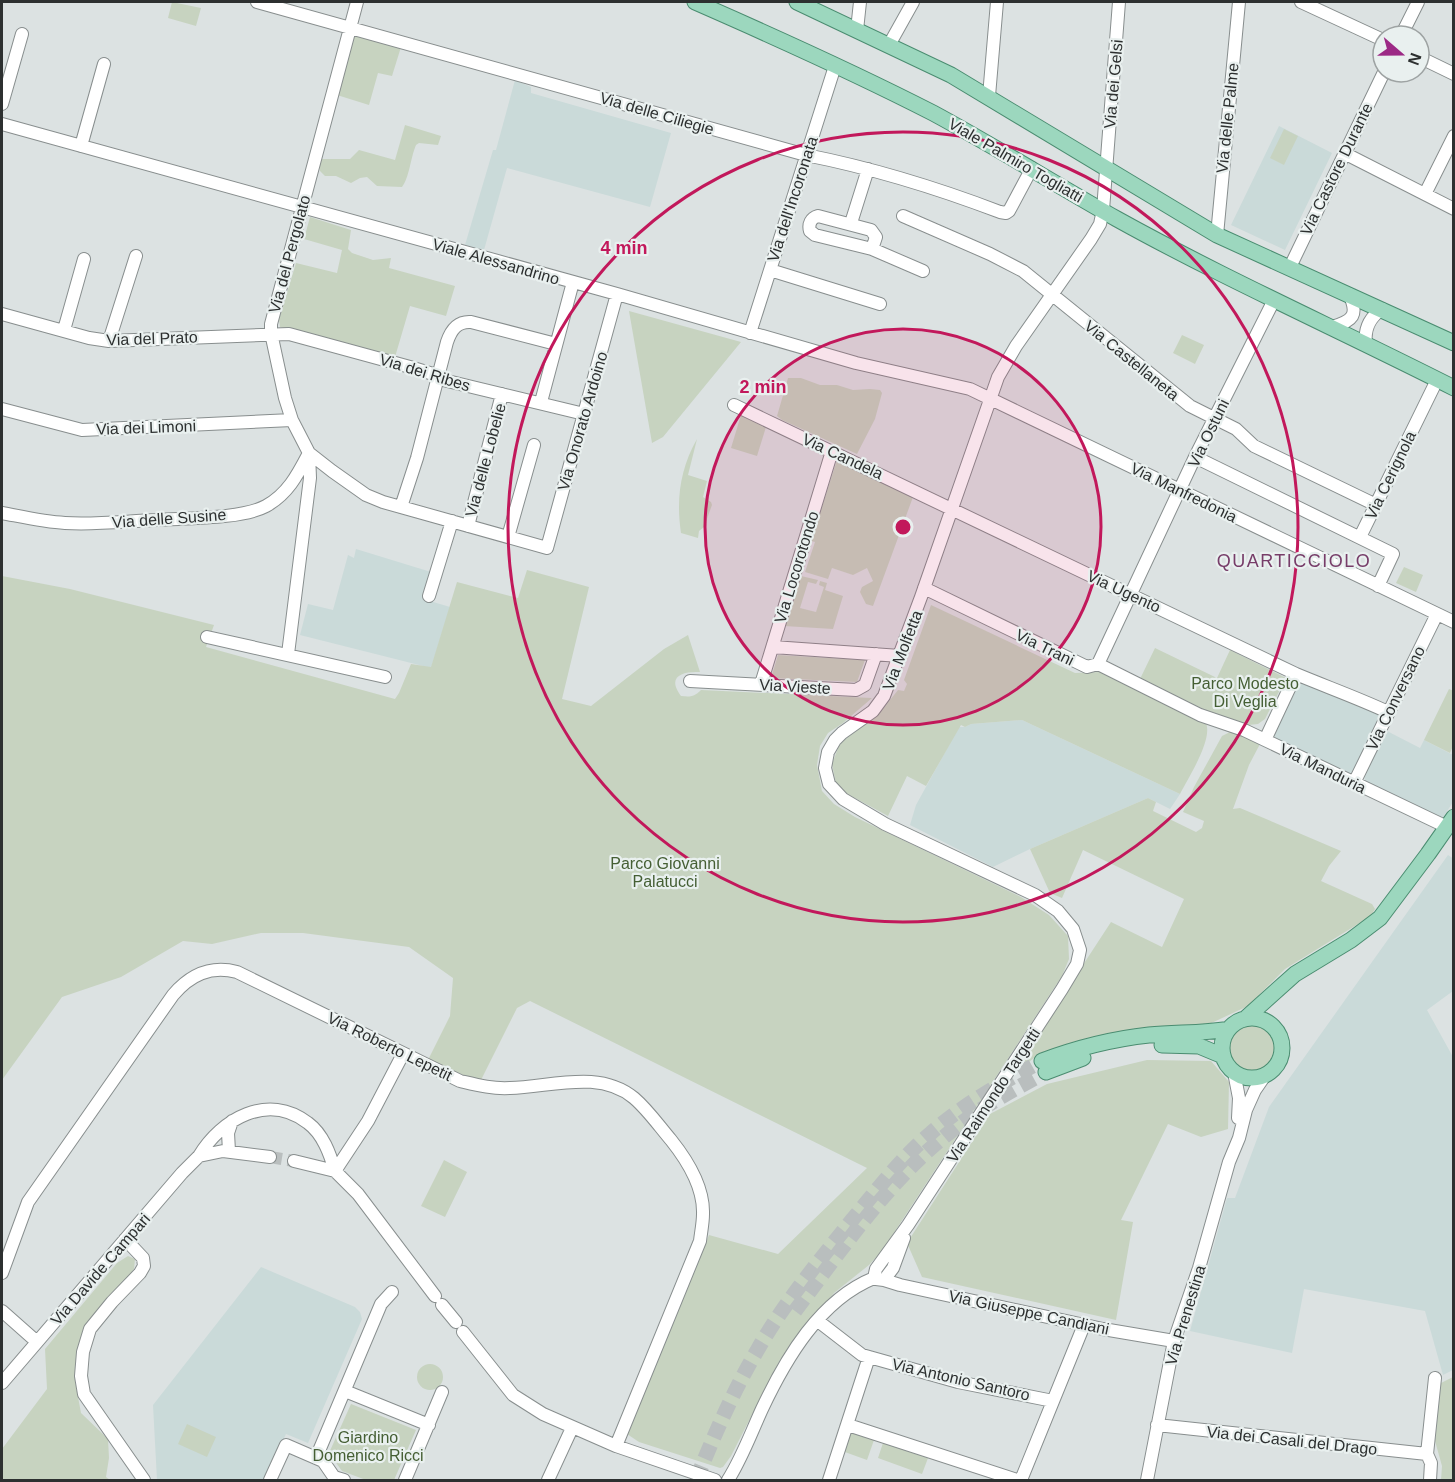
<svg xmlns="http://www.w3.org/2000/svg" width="1455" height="1482" viewBox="0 0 1455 1482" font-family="Helvetica,sans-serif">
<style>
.built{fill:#cadad9}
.green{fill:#c7d3c0}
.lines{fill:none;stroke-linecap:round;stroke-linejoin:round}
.minor-tunnel{stroke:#b9bebe;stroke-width:12;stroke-dasharray:12 6;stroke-linecap:butt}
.major-tunnel{stroke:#b9bebe;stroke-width:15;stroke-dasharray:15 8;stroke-linecap:butt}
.minor-casing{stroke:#888e8e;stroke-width:14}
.major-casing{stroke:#4a8c70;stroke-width:17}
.minor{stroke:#fff;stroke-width:12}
.major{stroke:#9cd7be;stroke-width:15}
.ring{fill:none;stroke:#c2185b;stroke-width:3}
.labels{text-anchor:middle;stroke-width:4.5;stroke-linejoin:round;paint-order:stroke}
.street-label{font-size:16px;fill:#2d3030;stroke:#e9f0ef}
.park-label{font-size:16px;fill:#455f34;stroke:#e9f0ef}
.neighbourhood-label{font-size:18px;letter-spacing:1.5px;fill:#773d69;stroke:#e9f0ef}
.centre{fill:#c2185b;stroke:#e9f0ef;stroke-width:3}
.ring-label{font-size:18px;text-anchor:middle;font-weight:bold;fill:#c2185b;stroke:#e9f0ef;stroke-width:4.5;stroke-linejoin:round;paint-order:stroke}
</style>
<rect width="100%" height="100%" fill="#dce2e2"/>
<path class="built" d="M 515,80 L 531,87 L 531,93 L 671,133 L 650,207 L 507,168 L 484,250 L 465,245 L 493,150 L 496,150 Z
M 1279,126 L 1332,153 L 1285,250 L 1231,225 Z
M 356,549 L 431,572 L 423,599 L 450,607 L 431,668 L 300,635 L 308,604 L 333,610 L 348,555 L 354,558 Z
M 1299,676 L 1382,714 L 1354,776 L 1270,738 Z
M 1022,720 L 1180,794 L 1170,809 L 1148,798 L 1030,849 L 993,867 L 910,825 L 916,805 L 959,727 L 965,727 L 971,724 Z
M 1385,730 L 1420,748 L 1424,740 L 1453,755 L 1453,802 L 1442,819 L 1366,782 L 1364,777 Z
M 1448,855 L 1454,859 L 1453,991 L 1427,1010 L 1453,1057 L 1453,1370 L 1443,1375 L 1425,1311 L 1304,1289 L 1292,1353 L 1190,1331 L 1227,1198 L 1235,1198 L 1269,1107 Z
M 261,1267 L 355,1307 L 360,1312 L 362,1319 L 308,1443 L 286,1434 L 264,1480 L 157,1480 L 153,1405 Z"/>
<path class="green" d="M 172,2 L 201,8 L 196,26 L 168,18 Z
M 357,35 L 401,47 L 392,76 L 378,73 L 369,105 L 337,95 L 353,36 Z
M 405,125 L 441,136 L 438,145 L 419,143 L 416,145 C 411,156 409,179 402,187 L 377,186 L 367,177 L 360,178 L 351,183 L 336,176 L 325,176 L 320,171 L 319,161 L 322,159 L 350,159 L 359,150 L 395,160 Z
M 1284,129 L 1298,136 L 1284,165 L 1270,158 Z
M 310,217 L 351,230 L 348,249 L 352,253 L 373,260 L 391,258 L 389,268 L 455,286 L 446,316 L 410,306 L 395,357 L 280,327 L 279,319 L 296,263 L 337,273 L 342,250 L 304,239 Z
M 629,311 L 741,342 L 663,437 L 652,443 Z
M 1182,335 L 1204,345 L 1195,364 L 1173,353 Z
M 788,378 L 801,378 L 820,385 L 837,385 L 853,390 L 870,389 L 880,390 L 882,393 L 875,419 L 857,454 L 782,420 L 777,416 Z
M 741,415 L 766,427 L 757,456 L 731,448 Z
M 697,439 L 688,475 L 707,481 L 703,497 L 711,502 L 712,505 L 704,527 L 699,531 L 698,538 L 681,533 C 676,499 680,469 697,439 Z
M 837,460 L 913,497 L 873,606 L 866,604 L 860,592 L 862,587 L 873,581 L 867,568 L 853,575 L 832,568 L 828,579 L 805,572 L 815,542 L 811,541 Z
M 1404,567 L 1423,575 L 1416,592 L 1396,583 Z
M 527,570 L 589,587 L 562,699 L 591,706 L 664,649 L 688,635 L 700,672 C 683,671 666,676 681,696 C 690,697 694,697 701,690 L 872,698 L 843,723 L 828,733 L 820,746 L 817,765 L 822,791 L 834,804 L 855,817 L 1021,897 L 1049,915 L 1068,936 L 1069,959 L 1062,976 L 882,1251 L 869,1265 L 834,1293 L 780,1360 L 731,1456 L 723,1467 L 720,1468 L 639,1442 L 627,1434 L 626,1430 L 709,1235 L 778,1254 L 867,1168 L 530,1001 L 517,1008 L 480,1082 L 428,1060 L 450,1016 L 453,978 L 409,947 L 303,933 L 261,933 L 212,944 L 183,941 L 121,977 L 62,997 L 2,1080 L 2,576 L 70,589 L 214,625 L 206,647 L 395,699 L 399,693 L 411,664 L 431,667 L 457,582 L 518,598 Z
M 801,576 L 818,580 L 816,584 L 808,582 L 800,608 L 816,612 L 824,587 L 819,585 L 820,581 L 827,583 L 825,590 L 843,596 L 833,629 L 784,626 Z
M 931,605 L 1075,673 L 1100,672 L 1206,723 C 1213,740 1188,778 1180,794 L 1022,720 L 971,724 L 965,727 L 961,725 L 926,786 L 907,776 L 888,816 L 842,791 L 836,784 L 832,764 L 840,743 L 878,715 L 898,690 L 904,691 L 907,684 L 904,680 Z
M 1155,648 L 1217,678 L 1230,650 L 1286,678 L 1265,719 L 1258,724 L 1248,725 L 1203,709 L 1140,679 Z
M 778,655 L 865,660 L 857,682 L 771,678 Z
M 1449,689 L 1454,691 L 1453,746 L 1450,753 L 1424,740 Z
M 1230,732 L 1258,741 L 1260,744 L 1249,765 L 1233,809 L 1240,808 L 1341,851 L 1329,866 L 1321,881 L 1372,904 L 1375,909 L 1371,916 L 1285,969 L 1248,1006 L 1205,1026 L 1140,1028 L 1080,1040 L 1040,1053 L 1018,1071 L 1028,1056 L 1032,1043 L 1111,922 L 1162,947 L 1184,899 L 1083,850 L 1062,898 L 1050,893 L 1030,849 L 1148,798 L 1156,802 L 1153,811 L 1196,832 L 1202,828 L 1204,821 L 1183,812 L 1194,787 L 1222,736 Z
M1227 1047a24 24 0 1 1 48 0a24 24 0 1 1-48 0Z
M 1147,1060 L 1211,1061 L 1229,1082 L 1228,1129 L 1201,1137 L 1168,1124 L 1121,1220 L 1133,1222 L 1116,1320 L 922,1277 L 907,1243 L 990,1114 L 1047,1084 Z
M 444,1160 L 467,1172 L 445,1217 L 421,1206 Z
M 128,1256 L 135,1259 L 134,1269 L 77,1354 L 75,1381 L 81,1413 L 108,1439 L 109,1458 L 106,1477 L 110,1480 L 2,1480 L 2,1449 L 47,1389 L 45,1349 L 117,1263 Z
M417 1377a13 13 0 1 1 26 0a13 13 0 1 1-26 0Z
M 1453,1377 L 1453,1480 L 1441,1480 L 1442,1466 L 1435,1441 L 1441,1383 Z
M 351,1404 L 416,1430 L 394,1480 L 366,1480 L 342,1471 L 329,1453 Z
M 187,1424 L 216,1437 L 207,1457 L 178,1444 Z
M 849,1432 L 874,1440 L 867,1460 L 842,1451 Z
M 883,1443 L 928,1458 L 922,1474 L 878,1458 Z"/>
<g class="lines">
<path class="minor-tunnel" d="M 270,1157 L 294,1161"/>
<path class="major-tunnel" d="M 795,1311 C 842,1249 888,1181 950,1132 C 979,1108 1013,1090 1046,1072
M 696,1480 C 714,1436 733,1391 758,1349 C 784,1303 819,1261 852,1220 C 877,1190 901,1158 931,1133 C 964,1104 1003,1082 1042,1061"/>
<defs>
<path id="minor" d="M 257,2 L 806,155 C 872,168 937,188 1000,212 L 1006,213 L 1009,211 L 1032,168
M 357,2 L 271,324 L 271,333 L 285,398 L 292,420 L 309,453 L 332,471 L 366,495 L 383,502 L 547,548 L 617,294
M 1301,2 L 1383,40
M 857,30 L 860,2
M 1401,36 L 1418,2
M 889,45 L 913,2
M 1419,57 L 1454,74
M 989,96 L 997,2
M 2,104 L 22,34
M 2,124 L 617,294 L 856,363 L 970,389 L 1454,622
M 81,146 L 104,64
M 1344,153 L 1454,209
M 1425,194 L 1454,136
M 818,216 L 871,230 L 876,237 L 872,249 L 815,235 L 810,231 C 808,224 811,218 818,216 Z
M 903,216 L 990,254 L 1023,271 L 1190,406 L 1236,429 L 1254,446 L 1376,505
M 851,223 L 868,169
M 1217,235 L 1239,2
M 872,249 L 923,271
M 1290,267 L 1384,72
M 770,270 L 880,304
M 2,314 L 89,338 L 109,341 L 289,334 L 410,367 L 433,374 L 439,379 L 580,413
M 1332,327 C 1353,321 1359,315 1349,294
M 64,330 L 84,259
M 750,333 L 835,66
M 109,341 L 136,256
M 1366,344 C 1364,329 1369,318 1382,309
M 541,402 L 573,282
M 734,405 L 1296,674 C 1327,687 1358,698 1388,712
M 2,409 L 82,430 L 292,420
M 1195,457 L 1393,554 L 1378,586
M 401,507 L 417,458 L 447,342 C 451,330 457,321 471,322 L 556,344
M 2,513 C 23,517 44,522 65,523 C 96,525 127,521 157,520 C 186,518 242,519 266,506 C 288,494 298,474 309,453
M 468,526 L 502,394
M 508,537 L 534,445
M 1360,537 L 1437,380
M 924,588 L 1087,667 L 1098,664 L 1200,715 L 1244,730 L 1265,740
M 429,596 L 452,521
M 207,637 L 385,677
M 773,647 L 900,656
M 288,654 L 310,478 L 309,453
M 1098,664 L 1195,457 L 1274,300
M 1296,674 L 1265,740 L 1447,827
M 690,681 L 856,690 L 865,685 L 876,654
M 761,684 L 832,451
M 1354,783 L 1437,614
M 1234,1072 L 1239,1098 L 1238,1118
M 229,1151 L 228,1133 L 232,1121
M 199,1156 C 221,1119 268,1092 308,1123 C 323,1134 330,1154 335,1171
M 294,1161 L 335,1171 L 358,1194 L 435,1296
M 335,1171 L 368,1121 L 403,1054
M 125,1239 L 143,1258 L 144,1266 L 140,1273 L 112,1302 L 90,1329 L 83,1352 L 81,1376 L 84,1394 L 144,1480
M 2,1273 L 28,1202 L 173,995 C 190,975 210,965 237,972 L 460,1081 C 477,1085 492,1089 510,1088 C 551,1087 599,1069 634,1098 C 648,1110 659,1126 671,1140 C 687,1160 704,1187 703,1214 C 703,1223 701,1232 700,1241 L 616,1446
M 874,1278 L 876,1269 L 908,1225 L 1062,989 L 1077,964 L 1080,950 L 1073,929 L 1058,911 L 1035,895 L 885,824 L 843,799 L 829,784 L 825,768 L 828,752 L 835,740 L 842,733 L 873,711 L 884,696 L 921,597 L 998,377 L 1016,346 L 1091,239 L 1100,224 L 1103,210 L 1119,2
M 876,1279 L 884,1280 L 893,1268 L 904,1238
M 884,1280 L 900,1285 L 1103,1329 L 1174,1341
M 442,1305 L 456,1322
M 2,1311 L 37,1342
M 818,1321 L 862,1355 L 958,1382 L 1053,1401
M 463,1332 L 513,1395 L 543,1414 L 616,1446 L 715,1480
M 2,1383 L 182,1173 L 199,1156 L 223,1151 L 270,1157
M 345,1391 L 429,1425
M 848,1425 L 1017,1480
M 1157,1425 L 1427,1454
M 316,1458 L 381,1304 L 392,1292
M 270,1480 L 286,1445 L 323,1461 L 334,1477 L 344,1480
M 405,1480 L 442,1392
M 548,1480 L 572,1428
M 728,1480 C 742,1458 751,1433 762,1409 C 786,1358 820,1300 874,1278
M 829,1480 L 869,1357
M 1021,1480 L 1084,1325
M 1147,1480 L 1174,1341 L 1199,1268 L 1229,1162 L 1239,1138 L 1246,1110 L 1255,1090 L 1266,1074
M 1430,1480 L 1431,1463 L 1427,1454 L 1435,1378"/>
<path id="major" d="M 695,2 C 775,37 855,73 933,113 C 996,147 1055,184 1117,219 C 1227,280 1342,331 1454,388
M 797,2 L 951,75 L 1217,235 L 1454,343
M 1247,1017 L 1295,974 L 1351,940 L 1380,918 L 1428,854 L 1454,817
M1222 1048a30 30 0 1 1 60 0a30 30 0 1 1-60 0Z
M 1162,1045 L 1199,1046 L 1223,1056
M 1042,1061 C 1077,1048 1112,1039 1149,1035 C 1176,1032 1202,1034 1228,1029
M 1046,1072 L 1083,1058"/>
</defs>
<use href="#minor" class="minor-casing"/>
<use href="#major" class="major-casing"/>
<use href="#minor" class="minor"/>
<use href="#major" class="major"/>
</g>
<circle cx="903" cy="527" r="198" fill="#c2185b" fill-opacity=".12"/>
<g class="ring">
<circle cx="903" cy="527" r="198"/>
<circle cx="903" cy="527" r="395"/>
</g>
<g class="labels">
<g class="street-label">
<text transform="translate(1113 84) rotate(-85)" y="6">Via dei Gelsi</text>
<text transform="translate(657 113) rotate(16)" y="6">Via delle Ciliegie</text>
<text transform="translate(1227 118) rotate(-84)" y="6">Via delle Palme</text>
<text transform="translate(1016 160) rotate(30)" y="6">Viale Palmiro Togliatti</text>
<text transform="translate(1336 169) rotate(-64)" y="6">Via Castore Durante</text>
<text transform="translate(792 199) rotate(-72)" y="6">Via dell'Incoronata</text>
<text transform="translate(289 254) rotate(-75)" y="6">Via del Pergolato</text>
<text transform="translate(496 261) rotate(16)" y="6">Viale Alessandrino</text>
<text transform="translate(152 338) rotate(-2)" y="6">Via del Prato</text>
<text transform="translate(1132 360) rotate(39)" y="6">Via Castellaneta</text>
<text transform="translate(425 372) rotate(17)" y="6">Via dei Ribes</text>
<text transform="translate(582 421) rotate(-74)" y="6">Via Onorato Ardoino</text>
<text transform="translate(146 427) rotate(-2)" y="6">Via dei Limoni</text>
<text transform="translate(1208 433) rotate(-64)" y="6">Via Ostuni</text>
<text transform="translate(843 456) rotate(25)" y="6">Via Candela</text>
<text transform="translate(485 460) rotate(-75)" y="6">Via delle Lobelie</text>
<text transform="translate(1390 475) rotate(-64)" y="6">Via Cerignola</text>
<text transform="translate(1184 492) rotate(26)" y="6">Via Manfredonia</text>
<text transform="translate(169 518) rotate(-4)" y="6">Via delle Susine</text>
<text transform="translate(796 567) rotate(-73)" y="6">Via Locorotondo</text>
<text transform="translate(1124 591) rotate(25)" y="6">Via Ugento</text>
<text transform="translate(1045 647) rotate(26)" y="6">Via Trani</text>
<text transform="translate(902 650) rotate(-69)" y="6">Via Molfetta</text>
<text transform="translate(795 686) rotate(3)" y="6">Via Vieste</text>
<text transform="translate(1395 698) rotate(-64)" y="6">Via Conversano</text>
<text transform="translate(1323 768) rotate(26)" y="6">Via Manduria</text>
<text transform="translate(390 1046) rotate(26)" y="6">Via Roberto Lepetit</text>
<text transform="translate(993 1095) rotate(-57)" y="6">Via Raimondo Targetti</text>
<text transform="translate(100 1269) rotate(-49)" y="6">Via Davide Campari</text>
<text transform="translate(1029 1312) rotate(12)" y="6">Via Giuseppe Candiani</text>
<text transform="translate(1185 1315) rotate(-73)" y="6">Via Prenestina</text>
<text transform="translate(961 1379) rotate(13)" y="6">Via Antonio Santoro</text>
<text transform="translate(1292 1440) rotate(6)" y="6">Via dei Casali del Drago</text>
</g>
<g class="park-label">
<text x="1245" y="689">Parco Modesto<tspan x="1245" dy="18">Di Veglia</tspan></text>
<text x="665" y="869">Parco Giovanni<tspan x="665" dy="18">Palatucci</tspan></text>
<text x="368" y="1443">Giardino<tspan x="368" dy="18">Domenico Ricci</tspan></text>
</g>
<g class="neighbourhood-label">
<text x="1294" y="567">QUARTICCIOLO</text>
</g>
</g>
<circle cx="903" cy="527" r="9" class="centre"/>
<g class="ring-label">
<text x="624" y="254">4 min</text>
<text x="763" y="393">2 min</text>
</g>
<rect width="1455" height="1482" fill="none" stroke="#2d3030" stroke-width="6"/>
<g transform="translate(1401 54) rotate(110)"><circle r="28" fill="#e9f0ef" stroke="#9ea3a3" stroke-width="1.5"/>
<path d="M0-4.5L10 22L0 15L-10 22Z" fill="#9c2985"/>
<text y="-9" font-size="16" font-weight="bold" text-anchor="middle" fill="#2d3030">N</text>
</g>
</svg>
